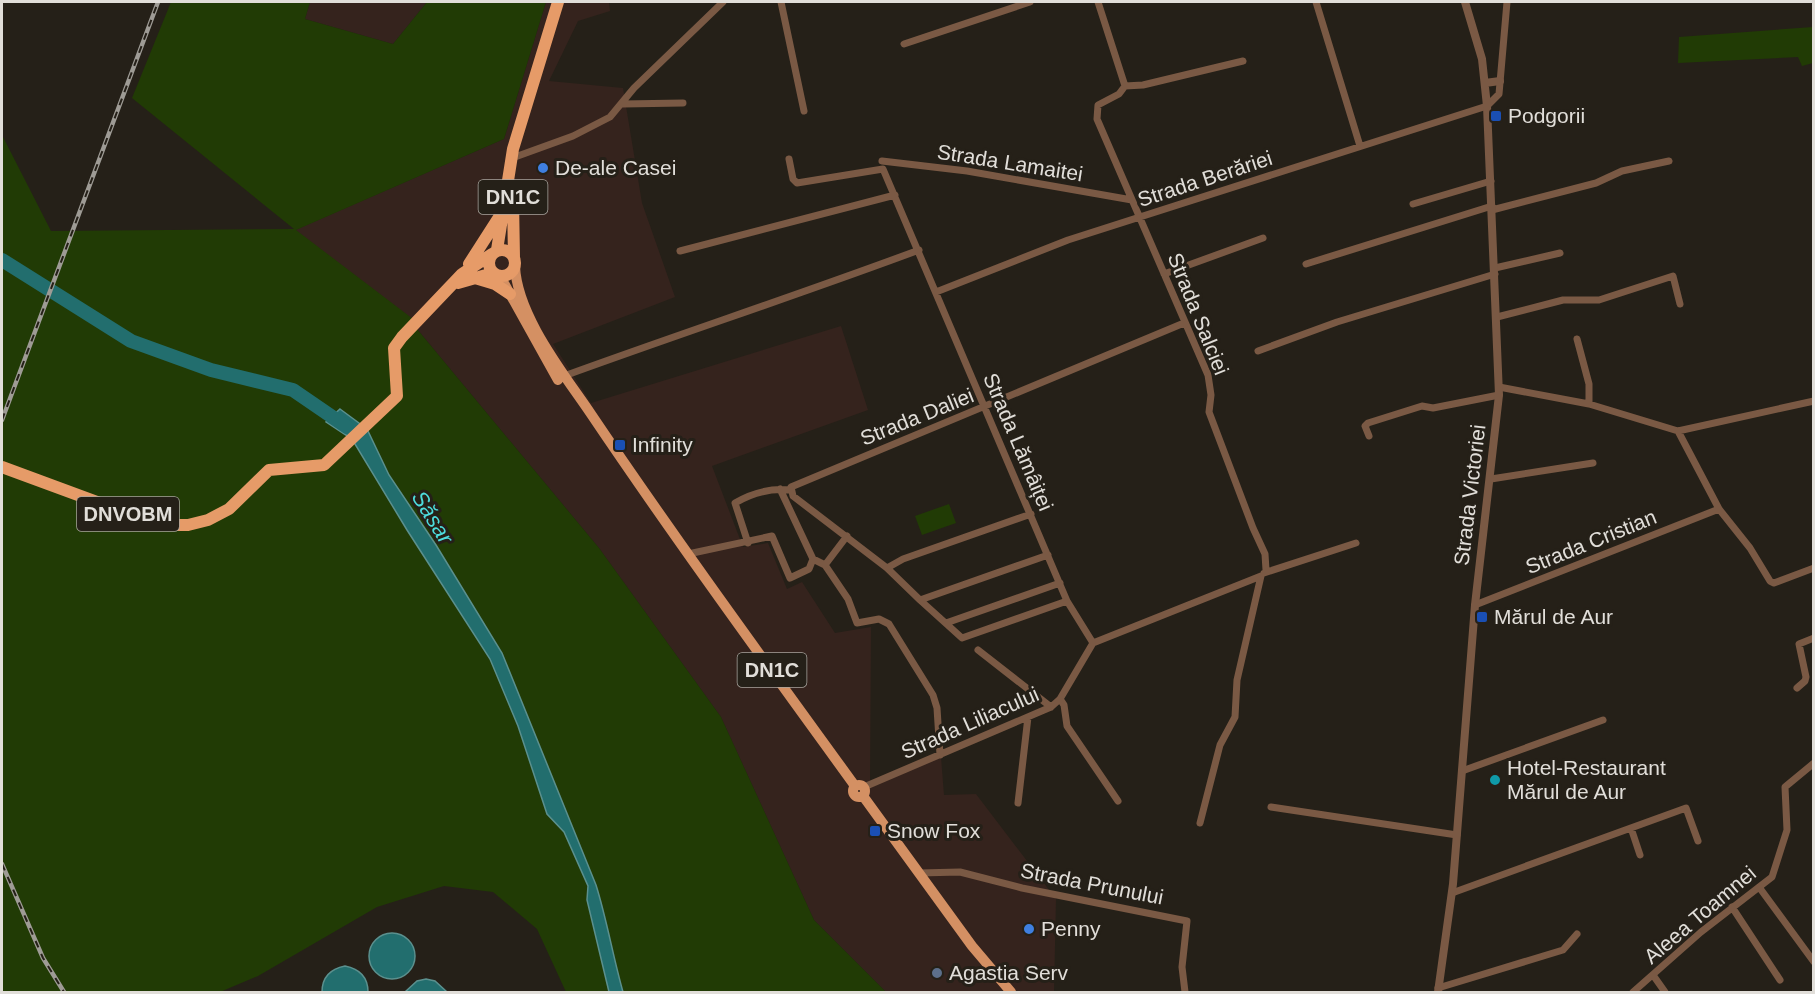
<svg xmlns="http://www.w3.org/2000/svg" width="1815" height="994" viewBox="0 0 1815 994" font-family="Arial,sans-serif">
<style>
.commercial{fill:#35231d}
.green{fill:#213b05}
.water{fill:#226e6e;stroke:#5b908e;stroke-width:1.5}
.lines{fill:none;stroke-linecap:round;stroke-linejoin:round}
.river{stroke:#226e6e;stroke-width:14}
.minor{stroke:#7a5944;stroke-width:7}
.tertiary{stroke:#7a5944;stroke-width:8}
.primary{stroke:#d49063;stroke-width:10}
.trunk{stroke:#e69b68;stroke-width:12}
.rail-casing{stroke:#9e9b95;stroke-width:4.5}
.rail{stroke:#252018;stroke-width:2;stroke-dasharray:7;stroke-linecap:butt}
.transit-dot{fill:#1a4fb4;stroke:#252018;stroke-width:2}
.shop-dot{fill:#3f7fe0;stroke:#252018;stroke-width:2}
.culture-dot{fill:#0f9aa8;stroke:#252018;stroke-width:2}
.service-dot{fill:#5c6f8a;stroke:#252018;stroke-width:2}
.labels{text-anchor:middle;stroke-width:6;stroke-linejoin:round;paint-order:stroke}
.shield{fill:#252018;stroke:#a9a59f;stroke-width:1.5}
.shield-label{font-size:20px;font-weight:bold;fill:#e1ded9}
.poi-label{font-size:21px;fill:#e1ded9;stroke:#252018;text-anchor:start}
.street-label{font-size:21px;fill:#e1ded9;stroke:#252018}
.water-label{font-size:22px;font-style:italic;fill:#4ddcdc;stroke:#252018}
</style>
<rect width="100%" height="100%" fill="#252018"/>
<path class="commercial" d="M 310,2 L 427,2 L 393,44 L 305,19 Z
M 546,2 L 609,2 L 610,11 L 578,21 L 549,81 L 623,88 L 642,203 L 675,297 L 553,344 L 591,403 L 841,326 L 868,410 L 712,466 L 743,547 L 768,543 L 787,589 L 802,582 L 835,633 L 871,627 L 870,788 L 941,757 L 944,795 L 976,794 L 1056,899 L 1054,992 L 886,992 L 814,920 L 721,717 L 599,548 L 417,329 L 295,230 L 504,139 Z"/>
<path class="green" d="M 171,2 L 310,2 L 305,19 L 393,44 L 427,2 L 546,2 L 504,139 L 296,230 L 417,322 L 417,329 L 599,548 L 721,717 L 814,920 L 886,992 L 566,992 L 537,929 L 493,892 L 444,886 L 377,907 L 258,976 L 220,992 L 2,992 L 2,135 L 51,231 L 294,229 L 132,98 Z
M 1813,27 L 1813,63 L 1802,66 L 1798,57 L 1678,63 L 1679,37 Z
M 949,504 L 956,523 L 922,535 L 915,516 Z"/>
<path class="water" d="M 340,409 L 367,429 L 389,475 L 436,545 L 502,653 L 596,885 C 607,920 613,957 623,992 L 609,992 L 587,900 L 588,886 L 564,832 L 547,814 L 518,726 L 490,659 L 407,530 L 352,439 L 326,422 Z
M369 956a23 23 0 1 1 46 0a23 23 0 1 1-46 0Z
M 345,966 C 360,969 368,977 368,992 L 322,992 C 322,977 330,969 345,966 Z
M 426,979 L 435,981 L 447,992 L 405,992 L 417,981 Z"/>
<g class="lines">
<path class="river" d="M 2,260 L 131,341 L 211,370 L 293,390 L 347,427"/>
<path class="minor" d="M 781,2 L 804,111
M 1098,2 L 1125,86 L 1143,85 L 1243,61
M 1316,2 L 1360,146
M 904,44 L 1030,2
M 1125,86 L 1119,94 L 1098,105 L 1097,119 L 1208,375 L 1211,395 L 1209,412 L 1253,528 L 1265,554 L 1266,570
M 623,104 L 683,103
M 515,157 L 573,136 L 610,117 L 634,88 L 723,2
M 789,159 L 793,179 L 797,183 L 883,169 L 1067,601 L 1093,643
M 882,161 L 967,171 L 1132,200
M 1413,204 L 1491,181
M 1492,210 L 1596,183 L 1622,171 L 1669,161
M 680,251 L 895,195
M 1306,264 L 1492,206
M 1495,268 L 1560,253
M 1164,274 L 1263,238
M 936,292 L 1068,240 L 1487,106 L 1499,94 L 1507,2
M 1497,317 L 1563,300 L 1599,300 L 1673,276 L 1680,304
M 1577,339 L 1589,384 L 1589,404
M 1258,351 L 1337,322 L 1495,274
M 564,376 C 682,333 801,294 919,250
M 1499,387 L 1589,404 L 1678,431 L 1814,401
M 1678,431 L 1719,509 L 1750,548 L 1770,581 L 1774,583 L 1814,568
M 1369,436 L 1365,426 L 1368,423 L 1422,406 L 1433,408 L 1499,395
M 1491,479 L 1593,463
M 780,489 L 813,559
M 847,536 L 825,565 L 848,599 L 857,623 L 879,619 L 889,624 L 933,695 L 937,708 L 940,755
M 748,543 L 735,503 C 752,493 769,488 790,490
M 688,554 L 772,536 L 790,578 L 809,569 L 813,559 L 825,565
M 1048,555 L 920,600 L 887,568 L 793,496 L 791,487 L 1184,323
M 887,568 L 903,559 L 1031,514
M 1264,573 L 1356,543
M 920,600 L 962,638 L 1067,601
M 1475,605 L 1719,509
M 946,623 L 1060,583
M 978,650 L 1051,707
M 1797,688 L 1805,681 L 1806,677 L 1799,644 L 1814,638
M 1060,699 L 1064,705 L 1067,726 L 1118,801
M 1462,771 L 1603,720
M 864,787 L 1051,707 L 1060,699 L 1093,643 L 1261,576 L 1237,680 L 1235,717 L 1220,745 L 1200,823
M 1018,803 L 1028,717
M 1271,807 L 1457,835
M 1631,828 L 1640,855
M 919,873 L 960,872 L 1022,888 L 1187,921 L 1182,967 L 1185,992
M 1759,887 L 1814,962
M 1452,893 L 1686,808 L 1698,841
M 1732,907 L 1780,980
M 1653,975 L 1665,992
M 1438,988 L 1563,950 L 1577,934
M 1633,992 L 1701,932 L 1772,877 L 1787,830 L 1785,787 L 1814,763"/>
<path class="tertiary" d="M 1485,83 L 1500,81
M 1438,992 L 1453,884 L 1475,605 L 1499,395 L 1487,106 L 1482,59 L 1465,2"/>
<path class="primary" d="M 515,266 C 517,316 564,374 591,414 C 676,540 766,663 855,786
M 500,276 L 558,380
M853 791a6 6 0 1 1 12 0a6 6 0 1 1-12 0Z
M 863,796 L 972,946 L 1011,992"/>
<path class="trunk" d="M 513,200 L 514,258
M489 263a13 13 0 1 1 26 0a13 13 0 1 1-26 0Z
M 497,250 L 513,149 L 558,2
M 469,264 L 503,211
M 475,278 L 495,284 L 510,294
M 458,283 L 493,273
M 2,467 L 143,519 L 167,525 L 188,525 L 208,520 L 229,509 L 269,470 L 324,465 L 397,396 L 394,348 L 402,337 L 462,274 L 492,254"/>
<defs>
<path id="rail" d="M 2,420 L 158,2
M 2,864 L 43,958 L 64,992"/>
</defs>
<use href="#rail" class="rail-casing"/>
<use href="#rail" class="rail"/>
</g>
<g class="transit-dot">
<rect x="1490" y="110" width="12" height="12" rx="3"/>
<rect x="614" y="439" width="12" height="12" rx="3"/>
<rect x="1476" y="611" width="12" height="12" rx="3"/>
<rect x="869" y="825" width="12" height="12" rx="3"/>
</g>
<g class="shop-dot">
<circle cx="543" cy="168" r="6"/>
<circle cx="1029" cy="929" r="6"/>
</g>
<circle class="culture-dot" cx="1495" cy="780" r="6"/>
<circle class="service-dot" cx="937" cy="973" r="6"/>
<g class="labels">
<g class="shield">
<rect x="478.5" y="180" width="69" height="34" rx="4.5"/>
<rect x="77" y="497" width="102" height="34" rx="4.5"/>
<rect x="737.5" y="653" width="69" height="34" rx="4.5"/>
</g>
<g class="shield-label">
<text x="513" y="204">DN1C</text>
<text x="128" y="521">DNVOBM</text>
<text x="772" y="677">DN1C</text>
</g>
<g class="poi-label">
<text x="1508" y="123">Podgorii</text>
<text x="555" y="175">De-ale Casei</text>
<text x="632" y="452">Infinity</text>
<text x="1494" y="624">Mărul de Aur</text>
<text x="1507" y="775">Hotel-Restaurant<tspan x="1507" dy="24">Mărul de Aur</tspan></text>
<text x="887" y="838">Snow Fox</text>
<text x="1041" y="936">Penny</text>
<text x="949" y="980">Agastia Serv</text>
</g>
<g class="street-label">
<text transform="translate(1010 163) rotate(9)" y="7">Strada Lamaitei</text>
<text transform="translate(1205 179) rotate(-18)" y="7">Strada Berăriei</text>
<text transform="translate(1198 314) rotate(68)" y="7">Strada Salciei</text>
<text transform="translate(917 417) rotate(-22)" y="7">Strada Daliei</text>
<text transform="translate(1018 442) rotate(67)" y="7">Strada Lămâiței</text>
<text transform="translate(1470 495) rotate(-83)" y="7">Strada Victoriei</text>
<text transform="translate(1591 542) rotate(-22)" y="7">Strada Cristian</text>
<text transform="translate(970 723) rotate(-24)" y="7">Strada Liliacului</text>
<text transform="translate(1092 884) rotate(11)" y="7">Strada Prunului</text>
<text transform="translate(1700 915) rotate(-40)" y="7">Aleea Toamnei</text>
</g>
<g class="water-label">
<text transform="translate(433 517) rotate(58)" y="8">Săsar</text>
</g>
</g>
<rect width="1815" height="994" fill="none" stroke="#e1ded9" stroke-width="6"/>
</svg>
